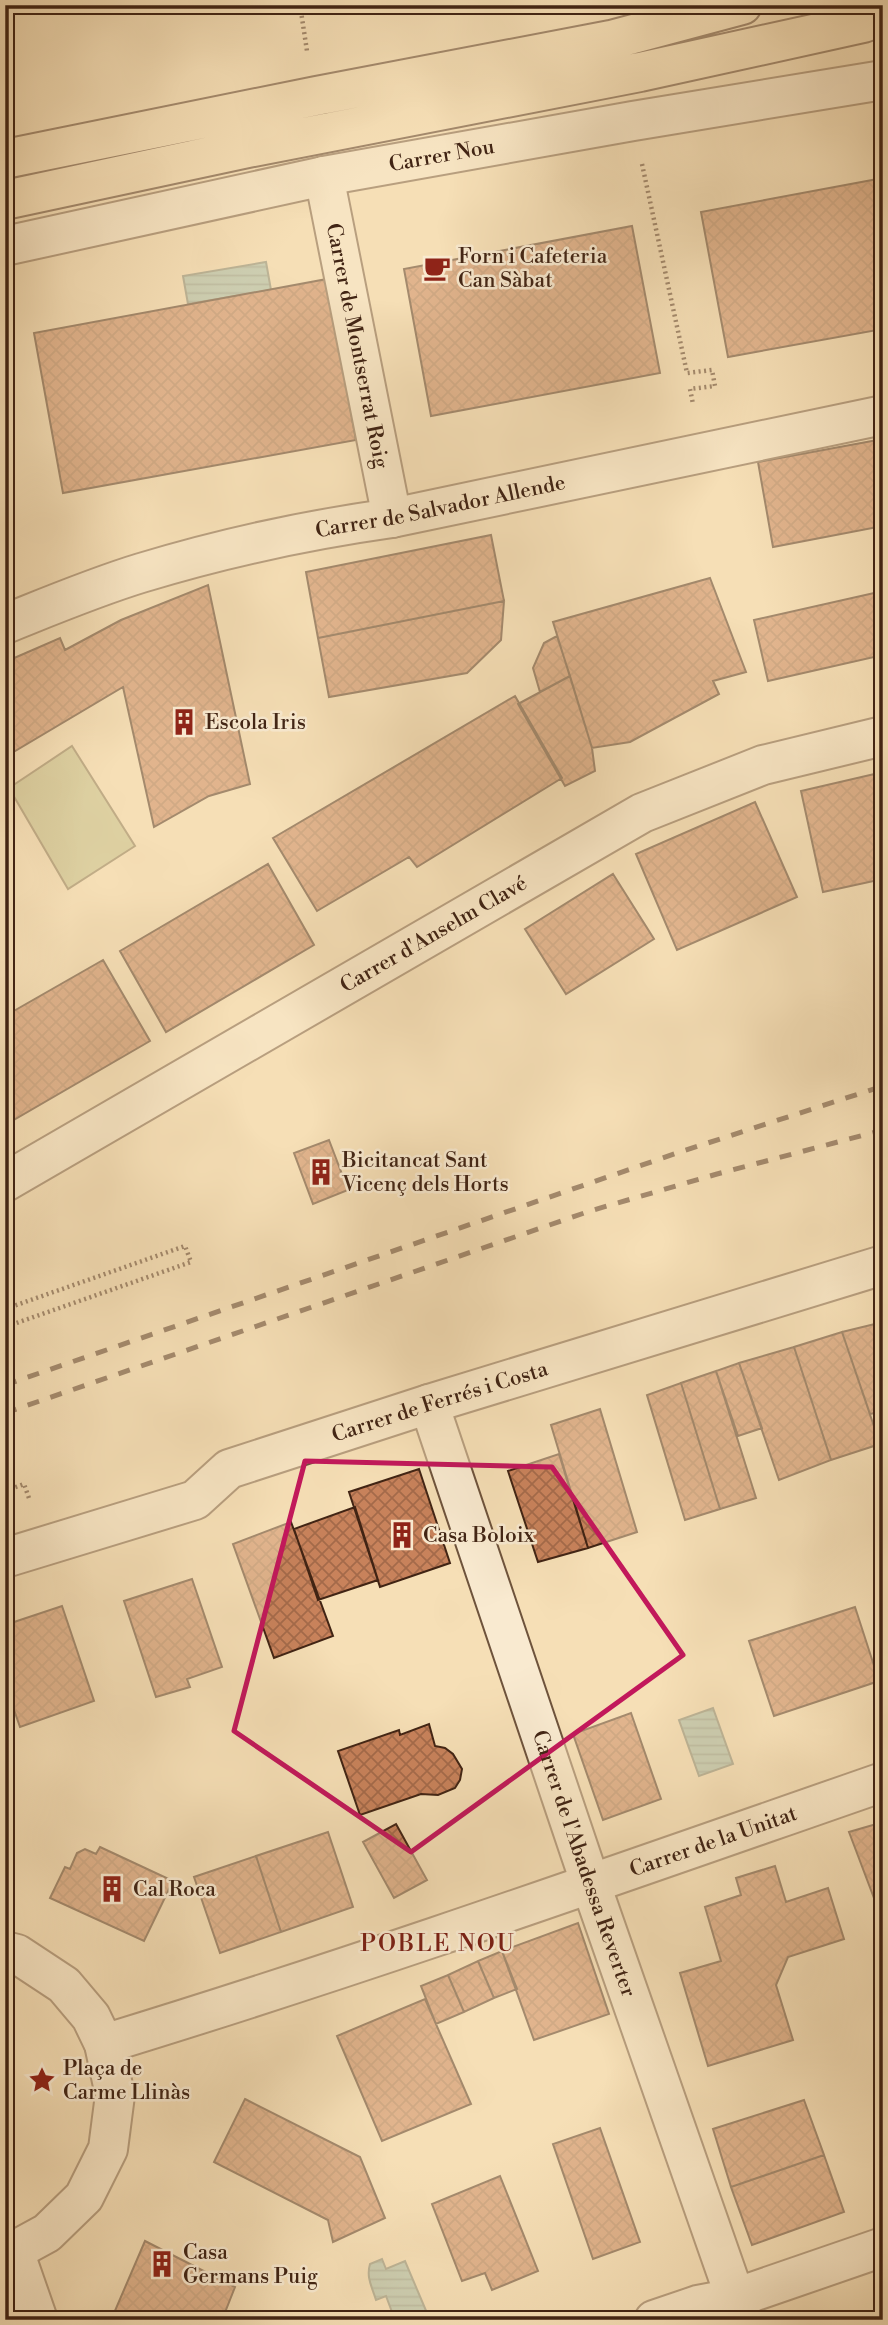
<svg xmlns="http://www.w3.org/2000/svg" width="888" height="2325" viewBox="0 0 888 2325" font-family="'Libre Bodoni',serif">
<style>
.pitch{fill:#c2c08a;stroke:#82724f;stroke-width:2}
.water{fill:url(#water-rules);stroke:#788070;stroke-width:2}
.building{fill:url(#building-cross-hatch);stroke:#412414;stroke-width:2}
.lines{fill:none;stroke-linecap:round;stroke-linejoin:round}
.minor-casing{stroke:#6e533c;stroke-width:42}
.major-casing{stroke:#412414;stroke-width:42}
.path{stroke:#412414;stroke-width:4.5;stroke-dasharray:2 3.5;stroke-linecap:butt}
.minor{stroke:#f9ead0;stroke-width:38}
.major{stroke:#f6dfb6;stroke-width:38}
.rail{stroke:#412414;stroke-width:5;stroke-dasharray:12 12;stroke-linecap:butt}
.marked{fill:none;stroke:#c2185b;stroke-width:5;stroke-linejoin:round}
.labels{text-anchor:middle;stroke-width:5;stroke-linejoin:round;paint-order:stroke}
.street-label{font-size:21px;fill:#412414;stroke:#f9ead0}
.poi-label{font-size:21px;fill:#412414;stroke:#f9ead0;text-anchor:start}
.neighbourhood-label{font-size:23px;letter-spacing:2px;fill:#7a1f14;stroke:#f9ead0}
</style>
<defs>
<pattern id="water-rules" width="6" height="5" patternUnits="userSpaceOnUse" patternTransform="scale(1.75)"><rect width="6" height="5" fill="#9dbdad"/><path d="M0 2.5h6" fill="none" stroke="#82998c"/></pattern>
<pattern id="building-cross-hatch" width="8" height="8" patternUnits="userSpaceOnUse" patternTransform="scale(1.75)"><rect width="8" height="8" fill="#c8825b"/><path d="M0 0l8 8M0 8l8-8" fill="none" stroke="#a46a4a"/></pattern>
</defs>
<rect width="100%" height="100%" fill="#f6dfb6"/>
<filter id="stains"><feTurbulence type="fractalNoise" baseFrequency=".00286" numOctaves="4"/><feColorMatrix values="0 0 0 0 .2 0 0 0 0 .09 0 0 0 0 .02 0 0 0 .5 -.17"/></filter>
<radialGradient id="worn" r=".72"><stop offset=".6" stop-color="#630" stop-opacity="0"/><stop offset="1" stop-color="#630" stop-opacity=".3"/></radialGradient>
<path class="pitch" d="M 72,746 L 135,846 L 68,889 L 9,788 Z"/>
<path class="water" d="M 266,262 L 271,290 L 188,304 L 183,276 Z
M 713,1708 L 733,1764 L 699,1776 L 679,1720 Z
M 382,2259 L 386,2269 L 405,2261 L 427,2313 L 423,2320 L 395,2320 L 386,2296 L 376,2300 C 372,2287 366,2277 370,2264 Z"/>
<path class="building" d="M 883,178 L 883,329 L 728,357 L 701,212 Z
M 632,226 L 660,373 L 431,416 L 404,269 Z
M 327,279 L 356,440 L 63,493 L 34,333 Z
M 883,439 L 883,526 L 773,547 L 758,462 Z
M 491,535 L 504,601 L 318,638 L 306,572 Z
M 710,578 L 746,672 L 713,681 L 719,694 L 630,742 L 592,748 L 553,622 Z
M 208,585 L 250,784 L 209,796 L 154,827 L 123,687 L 5,757 L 5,662 L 60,638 L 65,650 L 121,620 Z
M 883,591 L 883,655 L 768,681 L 754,620 Z
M 504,601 L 501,640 L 467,673 L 329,697 L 318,638 Z
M 557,636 L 570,676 L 540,692 L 533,668 L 544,643 Z
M 570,676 L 592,748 L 595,771 L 565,786 L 518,704 Z
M 515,696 L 562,778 L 417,867 L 409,857 L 317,911 L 273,838 Z
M 883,772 L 883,879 L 823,892 L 801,791 Z
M 755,802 L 797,897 L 677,950 L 636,854 Z
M 268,864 L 314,945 L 166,1032 L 120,951 Z
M 613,874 L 654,939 L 566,994 L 525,929 Z
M 103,960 L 150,1041 L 5,1125 L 5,1016 Z
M 329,1140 L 348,1190 L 313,1204 L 294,1153 Z
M 883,1322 L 883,1411 L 870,1414 L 842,1332 Z
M 842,1332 L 880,1444 L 831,1460 L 794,1347 Z
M 794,1347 L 831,1460 L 779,1480 L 739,1363 Z
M 739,1363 L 762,1428 L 738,1436 L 716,1371 Z
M 716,1371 L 756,1498 L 720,1509 L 681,1383 Z
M 681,1383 L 720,1509 L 685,1520 L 647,1395 Z
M 600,1409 L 637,1532 L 588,1548 L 551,1425 Z
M 559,1454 L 588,1548 L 538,1562 L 508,1471 Z
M 419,1469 L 450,1563 L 380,1587 L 349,1492 Z
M 355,1507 L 378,1580 L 318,1600 L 294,1529 Z
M 291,1522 L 333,1636 L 274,1658 L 233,1544 Z
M 192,1579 L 222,1667 L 187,1679 L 190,1687 L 156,1697 L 124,1601 Z
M 62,1606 L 94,1701 L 20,1727 L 5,1684 L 5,1625 Z
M 855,1607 L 879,1681 L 774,1716 L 749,1641 Z
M 631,1713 L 661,1799 L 603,1820 L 573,1734 Z
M 429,1724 L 435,1746 L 445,1748 L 453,1754 L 462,1769 L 460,1780 L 455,1788 L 438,1795 L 421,1794 L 360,1815 L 338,1751 L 399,1730 L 400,1735 Z
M 883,1822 L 883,1922 L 849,1832 Z
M 396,1824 L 427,1880 L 394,1898 L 363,1842 Z
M 328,1832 L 353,1907 L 281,1932 L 256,1856 Z
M 100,1847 L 173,1881 L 144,1941 L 50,1898 L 65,1867 L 70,1869 L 77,1853 L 85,1849 L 96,1854 Z
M 256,1856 L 281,1932 L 220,1953 L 194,1877 Z
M 775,1866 L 786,1902 L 828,1888 L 844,1939 L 788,1957 L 776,1985 L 793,2040 L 708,2066 L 680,1973 L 721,1961 L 705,1907 L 741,1895 L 736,1878 Z
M 578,1923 L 609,2014 L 534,2040 L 502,1951 Z
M 502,1951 L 517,1989 L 494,1998 L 478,1961 Z
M 478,1961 L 494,1998 L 464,2012 L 448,1975 Z
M 448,1975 L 464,2012 L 436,2024 L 421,1986 Z
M 425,1999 L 471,2104 L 382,2141 L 337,2036 Z
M 245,2099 L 360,2157 L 385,2218 L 333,2242 L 328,2220 L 214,2162 Z
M 804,2100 L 824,2155 L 731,2187 L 713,2129 Z
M 600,2128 L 640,2242 L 593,2259 L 553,2144 Z
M 824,2155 L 844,2212 L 752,2245 L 731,2187 Z
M 500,2176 L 538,2271 L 492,2290 L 485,2273 L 462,2281 L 432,2204 Z
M 145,2241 L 235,2287 L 222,2320 L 111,2320 Z"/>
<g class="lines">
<defs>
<g id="minor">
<path id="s1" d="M 324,176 L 392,518"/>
<path id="s2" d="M 5,246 L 324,176 L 633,121 L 883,80"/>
<path id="s3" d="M 5,624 C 50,606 95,587 141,573 C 223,548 307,530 392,518 L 883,415"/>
<path id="s4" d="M 5,1182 L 642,813 L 763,765 L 883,736"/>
<path id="s5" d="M 429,1404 L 590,1882 L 743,2320"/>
<path id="s6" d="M 5,1558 L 195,1500 L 229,1469 L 429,1404 L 883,1265"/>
<path d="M 5,1951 L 17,1954 L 64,1985 L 91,2017 L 104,2044 L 115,2095 L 108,2149 L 84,2197 L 47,2233 L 14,2251 L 5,2253"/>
<path id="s7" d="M 104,2044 C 366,1964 624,1872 883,1782"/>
<path d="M 14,2251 L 38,2320"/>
<path d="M 654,2320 L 698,2305 L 735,2298 L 883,2247"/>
</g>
<path id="major" d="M 5,159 L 316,96 L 611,40 L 742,5
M 5,200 L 248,148 L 640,72 L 863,23 L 883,16"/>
</defs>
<use href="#minor" class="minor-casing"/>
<use href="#major" class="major-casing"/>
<path class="path" d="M 300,5 L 307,51
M 642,164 L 687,373 L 712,370 L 715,386 L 690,389 L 693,404
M 5,1309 L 185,1246 L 191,1262 L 5,1327
M 5,1491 L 24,1484 L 30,1501"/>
<use href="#minor" class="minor"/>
<use href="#major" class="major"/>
<path class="rail" d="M 5,1385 L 680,1152 L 883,1086
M 5,1413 L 590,1211 L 717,1174 L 883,1130"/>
</g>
<path d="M0 0H888V2325H0ZM 305,1461 L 552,1467 L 683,1655 L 411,1852 L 234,1731 Z" fill="#f6dfb6" fill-opacity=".55" fill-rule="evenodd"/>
<path class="marked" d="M 305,1461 L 552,1467 L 683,1655 L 411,1852 L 234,1731 Z"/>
<defs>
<symbol id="cafe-bare" viewBox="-9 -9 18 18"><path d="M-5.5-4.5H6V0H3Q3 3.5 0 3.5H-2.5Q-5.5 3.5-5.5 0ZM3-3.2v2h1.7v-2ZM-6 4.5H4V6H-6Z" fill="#8f2418" stroke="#f9ead0" stroke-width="2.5" paint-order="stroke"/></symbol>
<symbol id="building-bare" viewBox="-9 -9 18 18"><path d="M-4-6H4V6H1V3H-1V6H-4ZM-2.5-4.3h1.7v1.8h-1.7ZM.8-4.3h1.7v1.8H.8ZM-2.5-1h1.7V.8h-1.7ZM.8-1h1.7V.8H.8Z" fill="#8f2418" stroke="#f9ead0" stroke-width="2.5" paint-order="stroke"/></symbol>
<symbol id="sight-bare" viewBox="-9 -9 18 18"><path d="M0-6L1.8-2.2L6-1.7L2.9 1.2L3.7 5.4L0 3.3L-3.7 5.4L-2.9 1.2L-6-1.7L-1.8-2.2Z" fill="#8f2418" stroke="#f9ead0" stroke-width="2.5" paint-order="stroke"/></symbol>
</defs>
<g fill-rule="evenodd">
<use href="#cafe-bare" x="418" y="249" width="38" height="38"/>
<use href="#building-bare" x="165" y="703" width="38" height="38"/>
<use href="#building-bare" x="302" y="1153" width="38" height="38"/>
<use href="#building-bare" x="383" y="1516" width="38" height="38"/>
<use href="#building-bare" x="93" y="1870" width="38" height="38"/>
<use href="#sight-bare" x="23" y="2061" width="38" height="38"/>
<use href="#building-bare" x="143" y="2245" width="38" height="38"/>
</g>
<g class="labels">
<g class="street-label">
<text dy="7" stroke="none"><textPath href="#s2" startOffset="446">Carrer Nou</textPath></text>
<text dy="7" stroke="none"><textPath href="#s1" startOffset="173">Carrer de Montserrat Roig</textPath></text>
<text dy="7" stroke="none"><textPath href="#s3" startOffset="452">Carrer de Salvador Allende</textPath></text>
<text dy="7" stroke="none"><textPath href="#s4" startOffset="495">Carrer d'Anselm Clavé</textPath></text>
<text dy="7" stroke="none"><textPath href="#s6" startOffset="466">Carrer de Ferrés i Costa</textPath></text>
<text dy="7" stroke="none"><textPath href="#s7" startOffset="642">Carrer de la Unitat</textPath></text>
<text dy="7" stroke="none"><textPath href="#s5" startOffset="485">Carrer de l'Abadessa Reverter</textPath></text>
</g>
<g class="poi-label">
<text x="458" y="263">Forn i Cafeteria<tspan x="458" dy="24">Can Sàbat</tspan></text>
<text x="205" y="729">Escola Iris</text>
<text x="342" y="1167">Bicitancat Sant<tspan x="342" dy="24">Vicenç dels Horts</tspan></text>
<text x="423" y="1542">Casa Boloix</text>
<text x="133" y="1896">Cal Roca</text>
<text x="63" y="2075">Plaça de<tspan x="63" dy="24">Carme Llinàs</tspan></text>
<text x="183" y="2259">Casa<tspan x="183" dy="24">Germans Puig</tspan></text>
</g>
<g class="neighbourhood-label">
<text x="438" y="1951">POBLE NOU</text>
</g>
</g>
<rect width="888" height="2325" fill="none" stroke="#f6dfb6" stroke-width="28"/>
<rect x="7" y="7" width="874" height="2311" fill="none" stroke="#412414" stroke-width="3.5"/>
<rect x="14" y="14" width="860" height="2297" fill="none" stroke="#412414" stroke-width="2"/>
<rect width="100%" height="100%" filter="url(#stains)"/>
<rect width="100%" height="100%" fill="url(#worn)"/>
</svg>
